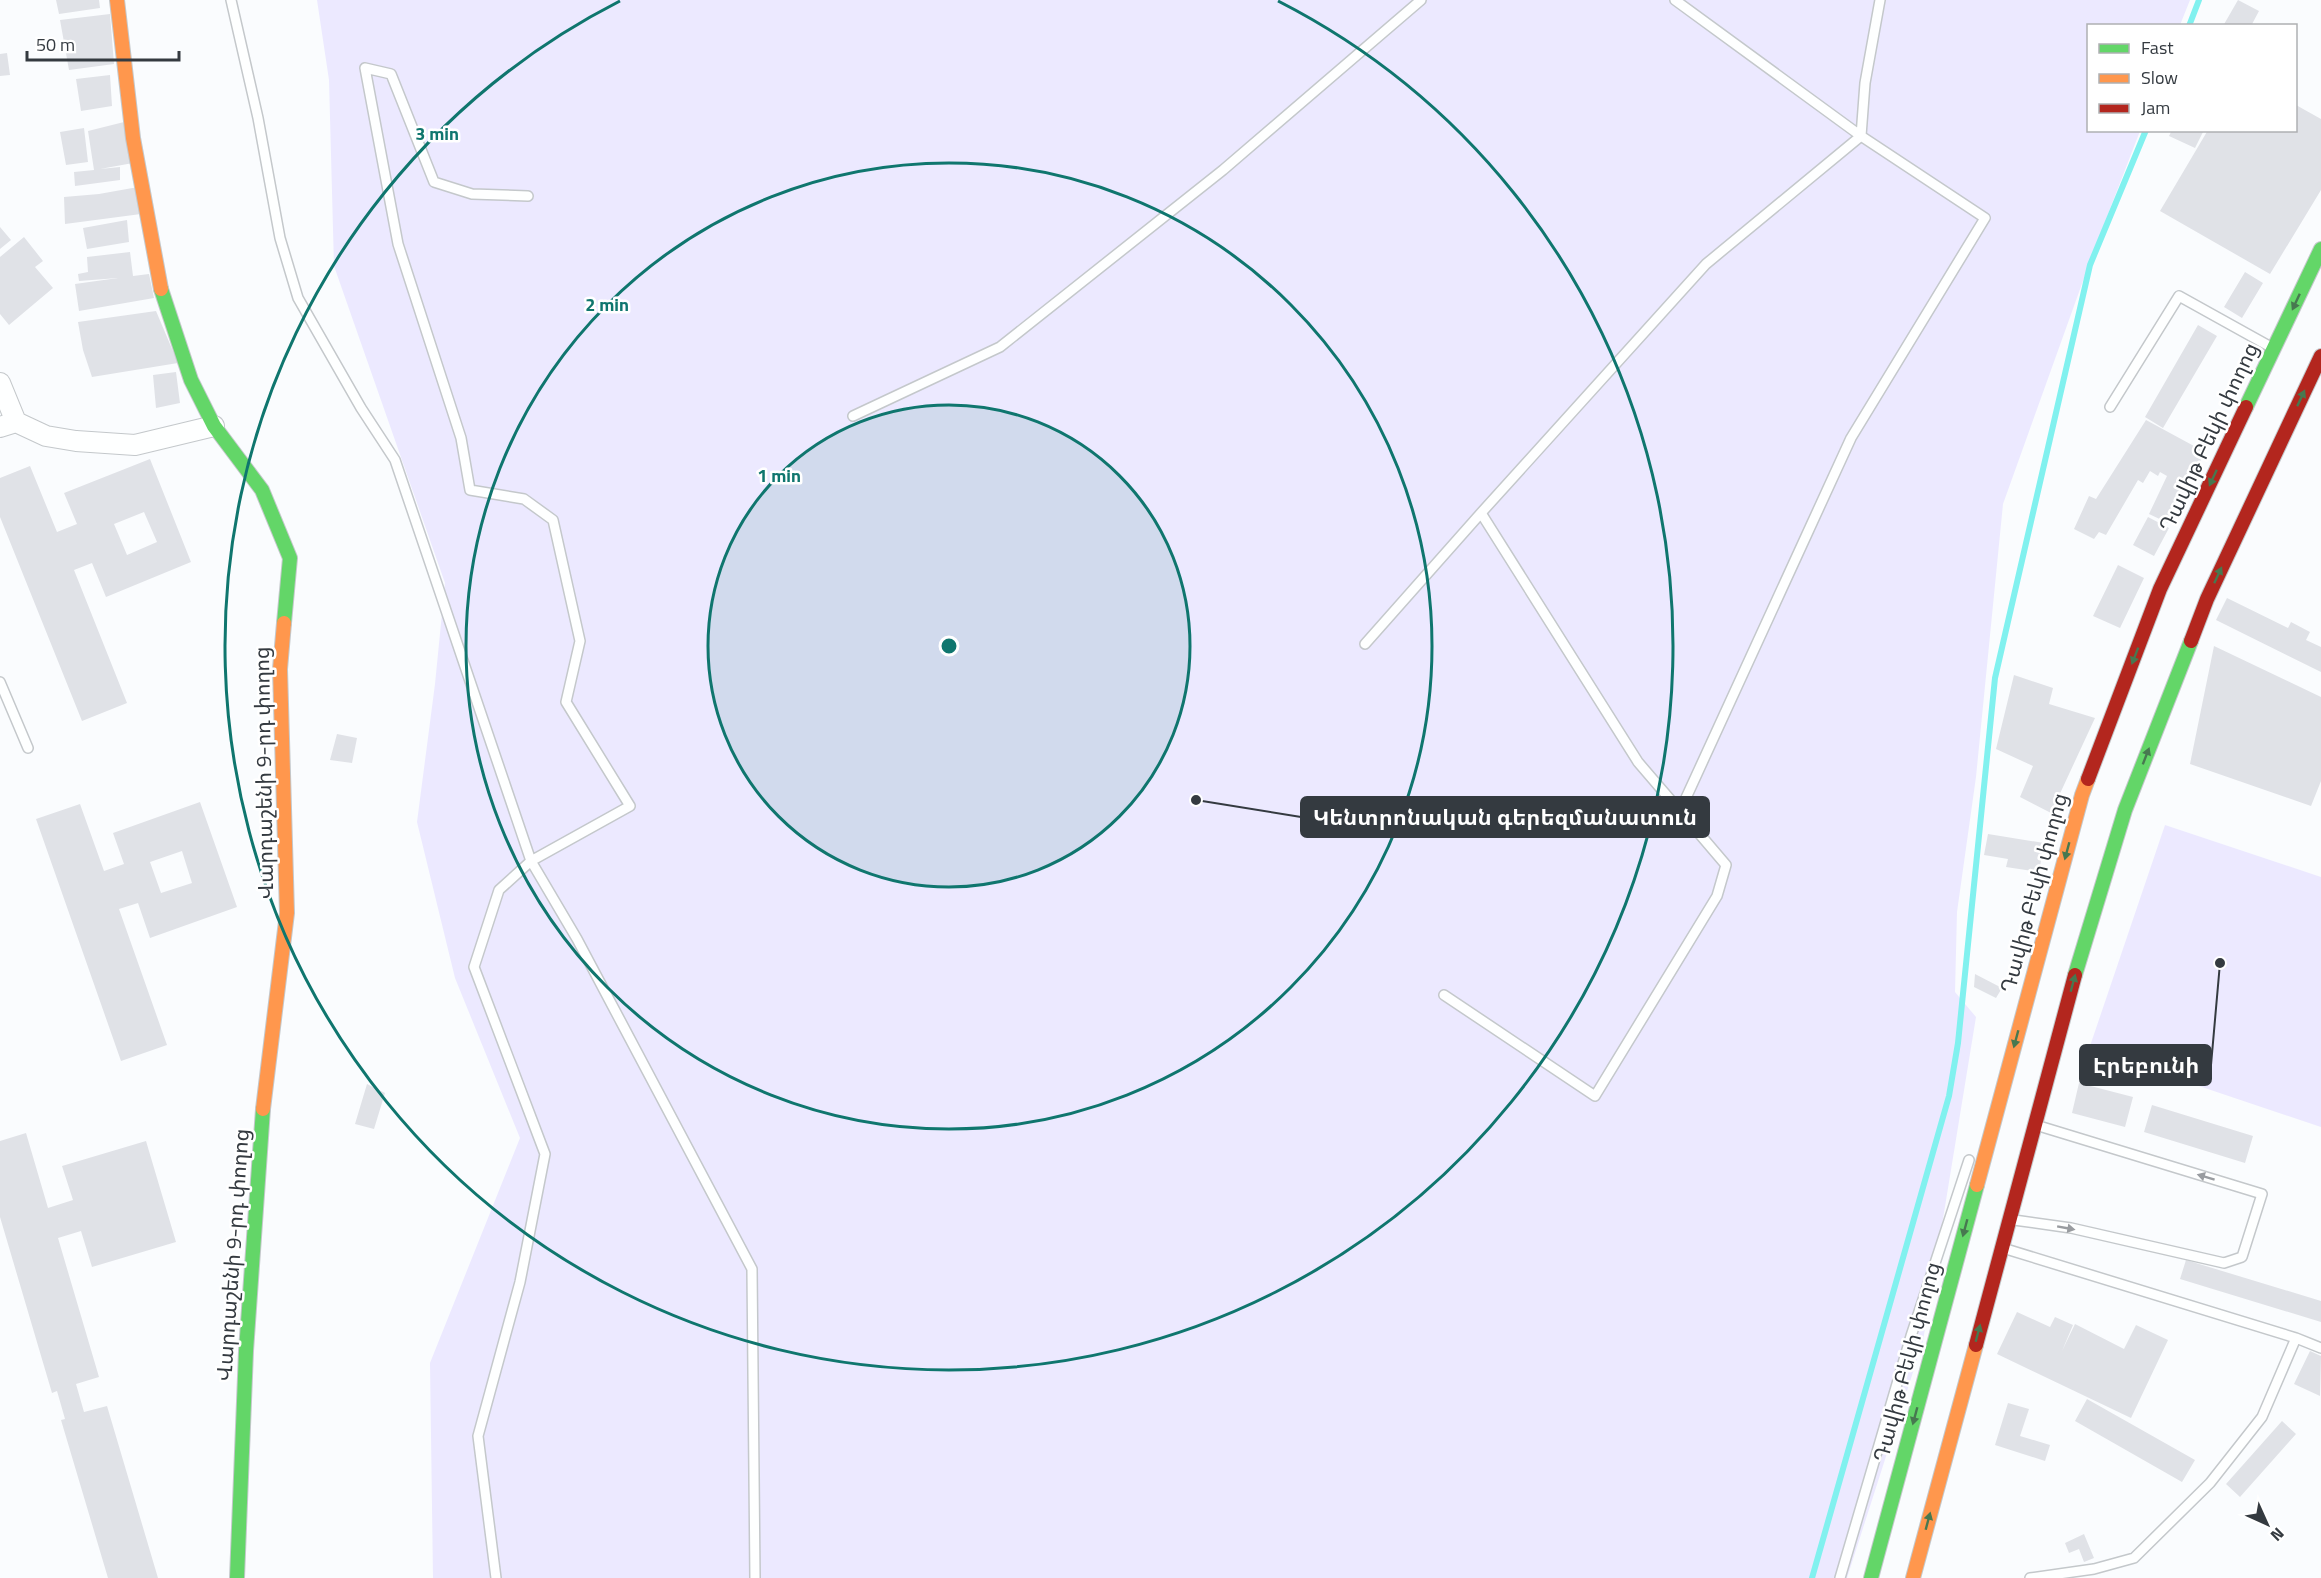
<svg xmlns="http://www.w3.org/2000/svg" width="2321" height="1578" viewBox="0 0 2321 1578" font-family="'Titillium Web','Noto Sans Armenian',sans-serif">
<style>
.green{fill:#ece9ff}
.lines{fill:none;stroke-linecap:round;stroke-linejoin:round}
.stream{stroke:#81f1ef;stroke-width:6}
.building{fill:#e0e2e7;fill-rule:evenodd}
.lane-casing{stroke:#c4c8cb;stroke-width:12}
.street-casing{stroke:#c4c8cb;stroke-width:22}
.fast-casing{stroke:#c4c8cb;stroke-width:16}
.slow-casing{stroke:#c4c8cb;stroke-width:16}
.jam-casing{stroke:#c4c8cb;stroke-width:16}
.lane{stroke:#feffff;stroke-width:9}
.street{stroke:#feffff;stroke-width:20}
.fast{stroke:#63d668;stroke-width:14}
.slow{stroke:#ff974d;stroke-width:14}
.jam{stroke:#b3261e;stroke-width:14}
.oneway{fill:#477850}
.oneway2{fill:#999ca0}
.ring{fill:none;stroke:#0f766e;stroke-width:3}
.labels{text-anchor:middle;stroke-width:5;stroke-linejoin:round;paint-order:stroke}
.street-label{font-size:21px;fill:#343a40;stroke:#fff}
.centre{fill:#0f766e;stroke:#fff;stroke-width:3}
.ring-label{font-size:18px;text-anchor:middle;font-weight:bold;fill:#0f766e;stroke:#fff;stroke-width:5;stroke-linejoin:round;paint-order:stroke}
.leader{fill:none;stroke:#343a40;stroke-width:2}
.callout-dot{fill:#343a40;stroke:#fff;stroke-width:2}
.callout{fill:#343a40;stroke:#343a40;stroke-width:2}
.callout-label{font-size:22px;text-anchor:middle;font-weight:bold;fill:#fff}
</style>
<rect width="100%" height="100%" fill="#fafcfe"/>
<path class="green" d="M 317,0 L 2190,0 L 2180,25 L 2088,26 L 2088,130 L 2140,131 L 2093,253 L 2003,504 L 1976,777 L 1957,912 L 1955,992 L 1976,1017 L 1923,1341 L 1847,1578 L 433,1578 L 430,1363 L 520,1138 L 455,978 L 417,822 L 435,684 L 445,583 L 334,266 L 329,80 Z
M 2165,825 L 2321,877 L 2321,1127 L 2089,1049 Z"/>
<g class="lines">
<path class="stream" d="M 2189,26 L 2199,0
M 1812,1578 L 1949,1096 L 1958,1043 L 1995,678 L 2090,265 L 2146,130"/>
</g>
<path class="building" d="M 56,0 L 99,0 L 100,8 L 59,14 Z
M 2238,0 L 2259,11 L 2251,26 L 2223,26 Z
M 110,14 L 114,64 L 69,70 L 60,20 Z
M 7,53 L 10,75 L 0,76 L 0,54 Z
M 110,75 L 112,106 L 81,111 L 76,79 Z
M 2296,105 L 2321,119 L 2321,190 L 2270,274 L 2160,211 L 2208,130 L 2296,130 Z
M 128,121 L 133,163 L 100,169 L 120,167 L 120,180 L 75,186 L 74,172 L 94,170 L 88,131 Z
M 84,128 L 88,162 L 66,165 L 60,132 Z
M 2172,130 L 2204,130 L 2195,148 L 2169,136 Z
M 138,187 L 141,214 L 65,224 L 64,197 L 99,194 Z
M 127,220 L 129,242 L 87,249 L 83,228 Z
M 0,227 L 11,240 L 0,249 Z
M 24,237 L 43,261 L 35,267 L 53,288 L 9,325 L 0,314 L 0,257 Z
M 130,252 L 133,276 L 149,274 L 154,298 L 79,311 L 75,284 L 118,278 L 79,281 L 78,274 L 88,272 L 87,257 Z
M 2245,272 L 2263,283 L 2242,318 L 2224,307 Z
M 156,311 L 178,363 L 92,377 L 83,350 L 78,322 Z
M 2198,325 L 2217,336 L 2163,428 L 2145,417 Z
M 176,372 L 180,403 L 156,408 L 153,375 Z
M 2146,420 L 2205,452 L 2168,523 L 2149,514 L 2167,476 L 2160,472 L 2158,476 L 2150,471 L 2143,483 L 2138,480 L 2106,535 L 2099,532 L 2094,539 L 2074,529 L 2089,496 L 2096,499 Z
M 150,459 L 191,562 L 106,597 L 92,563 L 74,570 L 127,703 L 82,721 L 0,517 L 0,478 L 30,466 L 57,532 L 77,524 L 64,493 ZM 144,512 L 157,542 L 127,555 L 114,524 Z
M 2148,517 L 2169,528 L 2154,556 L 2133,545 Z
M 2118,565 L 2144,578 L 2120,628 L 2093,616 Z
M 2227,598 L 2288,628 L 2291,622 L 2310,632 L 2306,640 L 2321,647 L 2321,672 L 2216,620 Z
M 2214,646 L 2321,697 L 2321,781 L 2311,806 L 2190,764 Z
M 2014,675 L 2053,688 L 2049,704 L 2095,718 L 2051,813 L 2020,797 L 2033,766 L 1996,749 Z
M 337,734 L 357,738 L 352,763 L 330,760 Z
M 200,802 L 237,907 L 150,938 L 138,903 L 119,909 L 167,1045 L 121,1061 L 36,819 L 80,804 L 104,871 L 124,864 L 113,833 ZM 182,851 L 192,883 L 161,893 L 150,862 Z
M 1988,834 L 2044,843 L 2039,872 L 2006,867 L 2008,859 L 1984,855 Z
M 1975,974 L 2002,988 L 1996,998 L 1974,987 Z
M 2079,1083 L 2133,1097 L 2125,1127 L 2072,1113 Z
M 367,1084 L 385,1093 L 374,1129 L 355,1124 Z
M 2152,1105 L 2253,1136 L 2245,1163 L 2144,1132 Z
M 26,1133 L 48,1208 L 73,1200 L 62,1166 L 146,1141 L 176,1242 L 92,1267 L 81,1231 L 58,1238 L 99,1377 L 76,1384 L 84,1412 L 107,1406 L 158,1578 L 108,1578 L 61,1420 L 65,1419 L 57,1391 L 52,1393 L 0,1217 L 0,1141 Z
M 2186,1260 L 2321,1301 L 2321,1322 L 2180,1279 Z
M 2017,1312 L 2050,1327 L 2055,1317 L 2073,1325 L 2062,1351 L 2075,1324 L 2124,1349 L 2136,1325 L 2168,1340 L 2131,1418 L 1997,1354 Z
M 2310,1351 L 2321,1356 L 2320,1396 L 2294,1384 Z
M 2087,1399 L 2195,1460 L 2182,1482 L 2075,1421 Z
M 2008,1403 L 2029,1409 L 2020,1436 L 2050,1445 L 2045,1461 L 1995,1445 Z
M 2282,1421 L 2296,1434 L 2240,1497 L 2226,1484 Z
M 2084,1534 L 2094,1558 L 2084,1562 L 2079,1549 L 2069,1553 L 2065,1543 Z"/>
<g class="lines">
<defs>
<path id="lane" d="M 231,0 L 258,118 L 280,238 L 298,298 L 361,408 L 395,460 L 531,861 L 577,939 L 752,1269 L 755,1578
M 2110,407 L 2179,296 L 2269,346
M 853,416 L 1000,347 L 1223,170 L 1421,0
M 1481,513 L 1638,762 L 1680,811
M 1365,644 L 1481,513 L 1706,264 L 1861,136 L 1675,0
M 0,682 L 28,748
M 1444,995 L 1595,1096 L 1717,896 L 1726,865 L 1680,811 L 1851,438 L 1985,218 L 1861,136 L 1865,83 L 1880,0
M 2014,1220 L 2071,1228 L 2224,1263 L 2242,1257 L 2262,1194 L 2039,1126
M 2006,1249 L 2296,1338 L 2321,1348
M 496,1578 L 478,1436 L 520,1282 L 545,1154 L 474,967 L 499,890 L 531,861 L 630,806 L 566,702 L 580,641 L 553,520 L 524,499 L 470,490 L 461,438 L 398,244 L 365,68 L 391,74 L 434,182 L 472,194 L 528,196
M 1840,1578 L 1911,1336 L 1969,1160
M 2030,1578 L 2094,1569 L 2134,1558 L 2210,1483 L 2262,1417 L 2296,1338"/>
<path id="street" d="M 0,383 L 16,422
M 0,427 L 16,422 L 46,436 L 76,441 L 135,445 L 214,426"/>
<path id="fast" d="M 161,289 L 191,380 L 214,426 L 262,490 L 290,558 L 284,623
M 2246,407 L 2321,249
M 2075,975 L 2125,810 L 2191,641
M 237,1578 L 246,1351 L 263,1109
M 1871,1578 L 1977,1185"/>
<path id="slow" d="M 117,0 L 133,138 L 161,289
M 263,1109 L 287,913 L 280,669 L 284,623
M 1977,1185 L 2082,795 L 2088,779
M 1913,1578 L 1976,1345"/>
<path id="jam" d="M 2191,641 L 2207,599 L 2321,356
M 2088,779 L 2160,589 L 2246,407
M 1976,1345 L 2075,975"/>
</defs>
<use href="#lane" class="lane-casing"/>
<use href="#street" class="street-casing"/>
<use href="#fast" class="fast-casing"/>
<use href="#slow" class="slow-casing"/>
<use href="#jam" class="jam-casing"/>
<use href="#lane" class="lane"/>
<use href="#street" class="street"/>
<use href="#fast" class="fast"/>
<use href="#slow" class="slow"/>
<use href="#jam" class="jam"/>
</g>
<defs><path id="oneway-solid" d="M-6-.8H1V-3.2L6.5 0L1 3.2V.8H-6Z" transform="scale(1.5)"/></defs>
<g class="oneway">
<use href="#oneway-solid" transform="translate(2296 302) rotate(115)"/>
<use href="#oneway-solid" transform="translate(2301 398) rotate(-65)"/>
<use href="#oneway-solid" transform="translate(2213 478) rotate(115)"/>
<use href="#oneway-solid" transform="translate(2218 575) rotate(-65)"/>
<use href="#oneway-solid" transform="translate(2135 656) rotate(111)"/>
<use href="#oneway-solid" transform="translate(2146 756) rotate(-69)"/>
<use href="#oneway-solid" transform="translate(2067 851) rotate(105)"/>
<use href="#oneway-solid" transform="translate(2073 983) rotate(-75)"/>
<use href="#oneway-solid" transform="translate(2016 1039) rotate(105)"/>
<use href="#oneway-solid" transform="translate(1965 1228) rotate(105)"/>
<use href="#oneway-solid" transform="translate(1978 1333) rotate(-75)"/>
<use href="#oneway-solid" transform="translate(1915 1416) rotate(105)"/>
<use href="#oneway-solid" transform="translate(1928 1521) rotate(-75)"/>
</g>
<g class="oneway2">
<use href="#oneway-solid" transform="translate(2206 1177) rotate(-163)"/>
<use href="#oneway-solid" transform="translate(2066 1228) rotate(10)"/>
</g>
<circle cx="949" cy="646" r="241" fill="#0f766e" fill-opacity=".12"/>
<g class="ring">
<circle cx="949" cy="646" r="241"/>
<circle cx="949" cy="646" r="483"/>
<path d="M1278 1A724 724 0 1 1 620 1"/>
</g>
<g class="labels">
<g class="street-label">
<text transform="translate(2209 437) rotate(-65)" y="7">Դավիթ Բեկի փողոց</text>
<text transform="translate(264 773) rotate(-91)" y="7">Վարդաշենի 9-րդ փողոց</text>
<text transform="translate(2034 893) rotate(-75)" y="7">Դավիթ Բեկի փողոց</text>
<text transform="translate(233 1255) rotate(-86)" y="7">Վարդաշենի 9-րդ փողոց</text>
<text transform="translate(1907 1362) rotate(-75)" y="7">Դավիթ Բեկի փողոց</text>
</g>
</g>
<circle cx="949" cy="646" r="9" class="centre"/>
<g class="ring-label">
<text x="437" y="140">3 min</text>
<text x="607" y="311">2 min</text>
<text x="779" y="482">1 min</text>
</g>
<path class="leader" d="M1196 800L1301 817M2220 963L2211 1065"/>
<g class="callout-dot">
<circle cx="1196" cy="800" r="6"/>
<circle cx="2220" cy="963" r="6"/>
</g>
<g class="callout">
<rect x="1301" y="797" width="408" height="40" rx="6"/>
<rect x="2080" y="1045" width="131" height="40" rx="6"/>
</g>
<g class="callout-label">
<text x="1505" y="825">Կենտրոնական գերեզմանատուն</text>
<text x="2146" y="1073">Էրեբունի</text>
</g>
<rect x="2087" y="24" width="210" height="108" fill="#ffffff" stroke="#aeb0b3" stroke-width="1.5"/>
<rect x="2099" y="44" width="30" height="9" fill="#63d668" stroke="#aeb0b3" stroke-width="1.5"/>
<text x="2141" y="54" font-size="18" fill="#343a40">Fast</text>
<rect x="2099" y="74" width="30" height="9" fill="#ff974d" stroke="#aeb0b3" stroke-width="1.5"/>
<text x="2141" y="84" font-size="18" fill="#343a40">Slow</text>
<rect x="2099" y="104" width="30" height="9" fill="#b3261e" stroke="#aeb0b3" stroke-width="1.5"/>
<text x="2141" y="114" font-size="18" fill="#343a40">Jam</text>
<g transform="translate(2267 1524) rotate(135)" stroke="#ffffff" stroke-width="4.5" paint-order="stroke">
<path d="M0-4.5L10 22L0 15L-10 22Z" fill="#343a40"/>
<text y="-9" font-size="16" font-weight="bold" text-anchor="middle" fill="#343a40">N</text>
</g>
<path d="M27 51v9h152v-9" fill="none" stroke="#343a40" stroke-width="3"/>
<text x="36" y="51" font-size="18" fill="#343a40" stroke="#ffffff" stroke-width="4.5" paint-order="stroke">50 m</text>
</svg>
